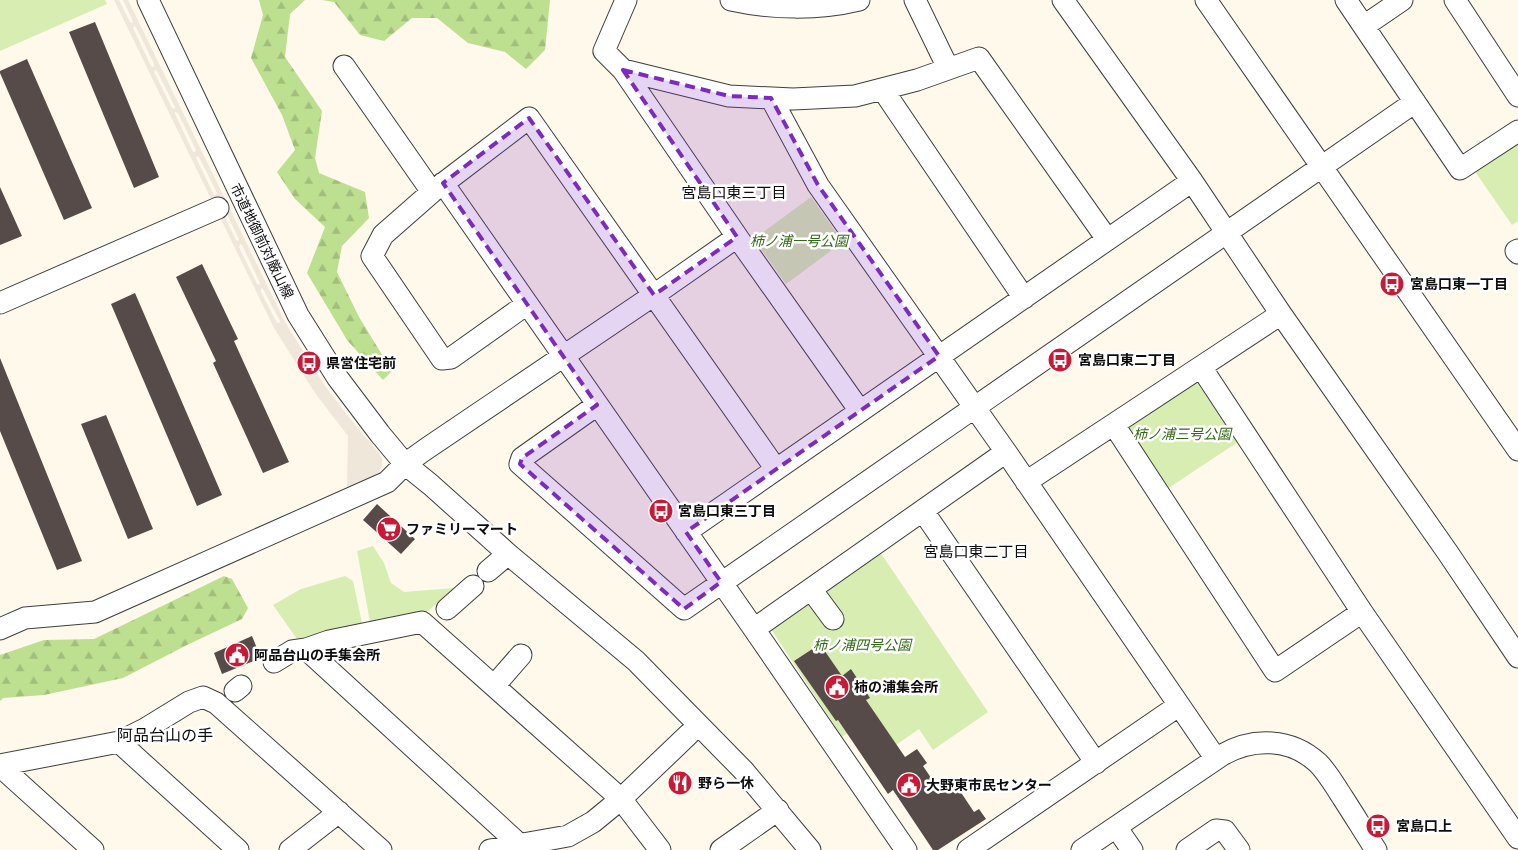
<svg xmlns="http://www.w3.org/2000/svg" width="1518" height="850" viewBox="0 0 1518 850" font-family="'Crimson Pro','Noto Sans JP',serif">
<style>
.forest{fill:url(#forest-firs)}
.park{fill:#d7edb2}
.plaza{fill:#efe7da;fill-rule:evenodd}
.building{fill:#564b48}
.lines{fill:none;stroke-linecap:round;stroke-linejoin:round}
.minor-casing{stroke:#3f3f3f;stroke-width:23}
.minor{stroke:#fff;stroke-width:21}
.marked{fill:#7b2cbf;fill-opacity:0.2;stroke:#7b2cbf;stroke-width:4;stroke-dasharray:10 6;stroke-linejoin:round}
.labels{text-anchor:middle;stroke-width:5;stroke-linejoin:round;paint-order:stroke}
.street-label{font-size:14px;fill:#0c0c0c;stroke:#fff}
.park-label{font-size:14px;font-style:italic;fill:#326917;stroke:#fff}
.poi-label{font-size:14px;font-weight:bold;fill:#0c0c0c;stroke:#fff;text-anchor:start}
.neighbourhood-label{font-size:15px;fill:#0c0c0c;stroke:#fff}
.quarter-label{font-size:16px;fill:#0c0c0c;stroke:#fff}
</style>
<defs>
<pattern id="forest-firs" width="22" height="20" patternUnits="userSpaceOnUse" patternTransform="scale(1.25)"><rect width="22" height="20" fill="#bddf90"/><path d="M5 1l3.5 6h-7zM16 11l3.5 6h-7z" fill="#a1be7b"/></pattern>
</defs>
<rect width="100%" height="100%" fill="#fff9eb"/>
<path class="forest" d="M 259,0 L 305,0 L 290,14 L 285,57 L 322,111 L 315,158 L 319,173 L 365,192 L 369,218 L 342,246 L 337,272 L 359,317 L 392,371 L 383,380 L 347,340 L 307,273 L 325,227 L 295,199 L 277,172 L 295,150 L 282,115 L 251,58 L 263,15 Z
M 322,0 L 550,0 L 545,50 L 526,69 L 505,52 L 468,43 L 437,18 L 412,18 L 384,41 L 360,35 L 334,2 Z
M 224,576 L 232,579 L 248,608 L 242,619 L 187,645 L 123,678 L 44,695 L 3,698 L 0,701 L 0,655 L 44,640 L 94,639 Z"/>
<path class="park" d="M 0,0 L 105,0 L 107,4 L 0,51 Z
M 1518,139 L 1518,221 L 1512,225 L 1474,170 Z
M 811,197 L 843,242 L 786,284 L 754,239 Z
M 1197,379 L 1238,442 L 1167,489 L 1126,426 Z
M 373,546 L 384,563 L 391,583 L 404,592 L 454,588 L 428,611 L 370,622 L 357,551 Z
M 878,549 L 988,712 L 933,750 L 919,729 L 896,745 L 875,714 L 842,737 L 769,626 Z
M 345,576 L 353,581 L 362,623 L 326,631 L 297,639 L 273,605 L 301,589 Z"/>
<path class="plaza" d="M 114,0 L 119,0 L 130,22 L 132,23 L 133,21 L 123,0 L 128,0 L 285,322 L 325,386 L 348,416 L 379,453 L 382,459 L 382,466 L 379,472 L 374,476 L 347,488 L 348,436 L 315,393 L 274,328 ZM 134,26 L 136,27 L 154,64 L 154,67 L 151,66 L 133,28 ZM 155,70 L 157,71 L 175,107 L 174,109 L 172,108 L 154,72 ZM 175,112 L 178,113 L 196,150 L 195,152 L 193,152 L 175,114 ZM 197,156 L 199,157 L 217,193 L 216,195 L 214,195 L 196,158 ZM 220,200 L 239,239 L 238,241 L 236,240 L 217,201 ZM 240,244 L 242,245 L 260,283 L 260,285 L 257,284 L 239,247 ZM 261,288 L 263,289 L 280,321 L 279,323 L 277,323 L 261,292 Z"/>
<path class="building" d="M 95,22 L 159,177 L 134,188 L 69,32 Z
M 27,59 L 92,208 L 64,220 L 0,73 L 0,71 Z
M 0,187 L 22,236 L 0,245 Z
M 202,264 L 238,339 L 234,341 L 289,462 L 263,473 L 213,363 L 216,361 L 176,277 Z
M 135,293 L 222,495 L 197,506 L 111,304 Z
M 0,358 L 82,561 L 57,570 L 0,431 Z
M 106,415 L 153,529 L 128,539 L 81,424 Z
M 377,504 L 415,539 L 401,554 L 363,520 Z
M 252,636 L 261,658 L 222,674 L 214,653 Z
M 820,644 L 842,676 L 851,669 L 870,698 L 866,700 L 905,757 L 917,749 L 927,763 L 923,766 L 940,791 L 954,782 L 974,812 L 979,809 L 986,819 L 938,850 L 933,850 L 893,790 L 888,794 L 838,720 L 836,721 L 794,661 Z"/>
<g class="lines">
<defs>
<path id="minor" d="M 148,0 L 298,315 L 337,377 L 380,434 L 405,464 L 431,485 L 508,554 L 636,661 L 743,770 L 810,850
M 626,0 L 604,51 L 623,70 L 740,241 L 860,411
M 731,0 C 772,9 818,10 859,0
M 915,0 L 948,68
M 1063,0 L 1192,181 L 1281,314 L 1448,553 L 1518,657
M 1206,0 L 1518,450
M 1346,0 L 1460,169 L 1518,131
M 1455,0 L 1518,96
M 1364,26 L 1402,0
M 344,66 L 432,192
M 623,70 L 729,96 L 793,99 L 855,96 L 917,80 L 979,58 L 1107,239
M 883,90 L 1024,298
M 443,183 L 754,629 L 1006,452 L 818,185 L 771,98
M 1518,250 L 1516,251 L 1518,253
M 0,303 L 218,208
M 527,304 L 451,358 L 442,359 L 372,256 L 383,235 L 432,192 L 529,118 L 776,469
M 1201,367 L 1362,612 L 1518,838
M 597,405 L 522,458 L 520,464 L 684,609 L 1415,102
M 1114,425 L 1275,671 L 1362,612
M 1006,452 L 1216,759
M 1026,482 L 1281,314
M 923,511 L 1096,763
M 686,532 L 1192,181
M 488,571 L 508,554
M 810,591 L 816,596 L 833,619
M 447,609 L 473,586
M 0,629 L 25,618 L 95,612 L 387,482 L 405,464 L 426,449 L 654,295 L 737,237
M 754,629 L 906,850
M 274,662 L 292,651 L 306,649
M 494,686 L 521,655
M 235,691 L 241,686
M 119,742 L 238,850
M 0,765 L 119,742 L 145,729 L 189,702 L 203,697 L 216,703 L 381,850
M 0,766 L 93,850
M 1116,827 L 1132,850
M 520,845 L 306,649 L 329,641 L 422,622 L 621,799 L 660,850
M 290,850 L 339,812
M 490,850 L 568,836 L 593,822 L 621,799 L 689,734
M 721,850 L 778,810
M 968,850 L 1178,706
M 1082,850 L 1222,755 C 1253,737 1291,738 1318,763 C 1328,773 1335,786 1343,798 C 1354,815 1365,833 1376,850
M 1187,850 L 1216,830 L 1225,831 L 1239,850"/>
</defs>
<use href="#minor" class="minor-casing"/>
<use href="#minor" class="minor"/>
</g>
<path class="marked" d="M 623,70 L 729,96 L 771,98 L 818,185 L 939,356 L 686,532 L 721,582 L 684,609 L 520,464 L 522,458 L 597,405 L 443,183 L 529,118 L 654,295 L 737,237 Z"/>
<defs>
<symbol id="bus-disc" viewBox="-11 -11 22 22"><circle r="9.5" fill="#c81936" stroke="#fff"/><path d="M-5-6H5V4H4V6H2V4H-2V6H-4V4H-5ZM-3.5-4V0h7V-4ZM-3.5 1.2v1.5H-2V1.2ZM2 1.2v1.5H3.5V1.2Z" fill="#fff"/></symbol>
<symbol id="supermarket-disc" viewBox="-11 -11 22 22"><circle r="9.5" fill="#c81936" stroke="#fff"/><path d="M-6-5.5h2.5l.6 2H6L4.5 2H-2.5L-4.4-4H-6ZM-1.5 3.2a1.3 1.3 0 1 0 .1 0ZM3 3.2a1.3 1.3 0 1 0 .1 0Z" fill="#fff"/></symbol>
<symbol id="civic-disc" viewBox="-11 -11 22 22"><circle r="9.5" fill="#c81936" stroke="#fff"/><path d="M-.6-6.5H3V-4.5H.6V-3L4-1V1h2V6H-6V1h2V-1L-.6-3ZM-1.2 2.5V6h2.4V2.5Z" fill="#fff"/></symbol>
<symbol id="restaurant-disc" viewBox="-11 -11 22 22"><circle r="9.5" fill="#c81936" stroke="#fff"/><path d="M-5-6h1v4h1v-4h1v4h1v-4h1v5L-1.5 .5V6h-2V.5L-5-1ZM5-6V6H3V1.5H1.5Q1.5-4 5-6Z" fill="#fff"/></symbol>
</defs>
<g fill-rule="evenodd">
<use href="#bus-disc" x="1378" y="270" width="28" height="28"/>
<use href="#bus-disc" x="1046" y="346" width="28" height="28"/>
<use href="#bus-disc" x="295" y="349" width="28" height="28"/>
<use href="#bus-disc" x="647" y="497" width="28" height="28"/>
<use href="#supermarket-disc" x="375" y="515" width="28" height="28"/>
<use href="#civic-disc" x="223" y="641" width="28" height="28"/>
<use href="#civic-disc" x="823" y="673" width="28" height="28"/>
<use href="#restaurant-disc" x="666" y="769" width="28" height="28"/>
<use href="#civic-disc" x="895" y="771" width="28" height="28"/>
<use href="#bus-disc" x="1364" y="812" width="28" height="28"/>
</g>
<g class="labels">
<g class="street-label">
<text transform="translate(262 241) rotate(64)" y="5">市道地御前対厳山線</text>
</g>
<g class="park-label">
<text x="799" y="246">柿ノ浦一号公園</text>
<text x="1182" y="439">柿ノ浦三号公園</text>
<text x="862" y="650">柿ノ浦四号公園</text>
</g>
<g class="poi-label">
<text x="1410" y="289">宮島口東一丁目</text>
<text x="1078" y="365">宮島口東二丁目</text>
<text x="326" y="368">県営住宅前</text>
<text x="678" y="516">宮島口東三丁目</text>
<text x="406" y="534">ファミリーマート</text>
<text x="254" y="660">阿品台山の手集会所</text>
<text x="854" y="692">柿の浦集会所</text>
<text x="698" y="788">野ら一休</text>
<text x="926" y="790">大野東市民センター</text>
<text x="1396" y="831">宮島口上</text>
</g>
<g class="neighbourhood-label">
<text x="734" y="198">宮島口東三丁目</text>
<text x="976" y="557">宮島口東二丁目</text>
</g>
<g class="quarter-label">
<text x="165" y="741">阿品台山の手</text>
</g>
</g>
</svg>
